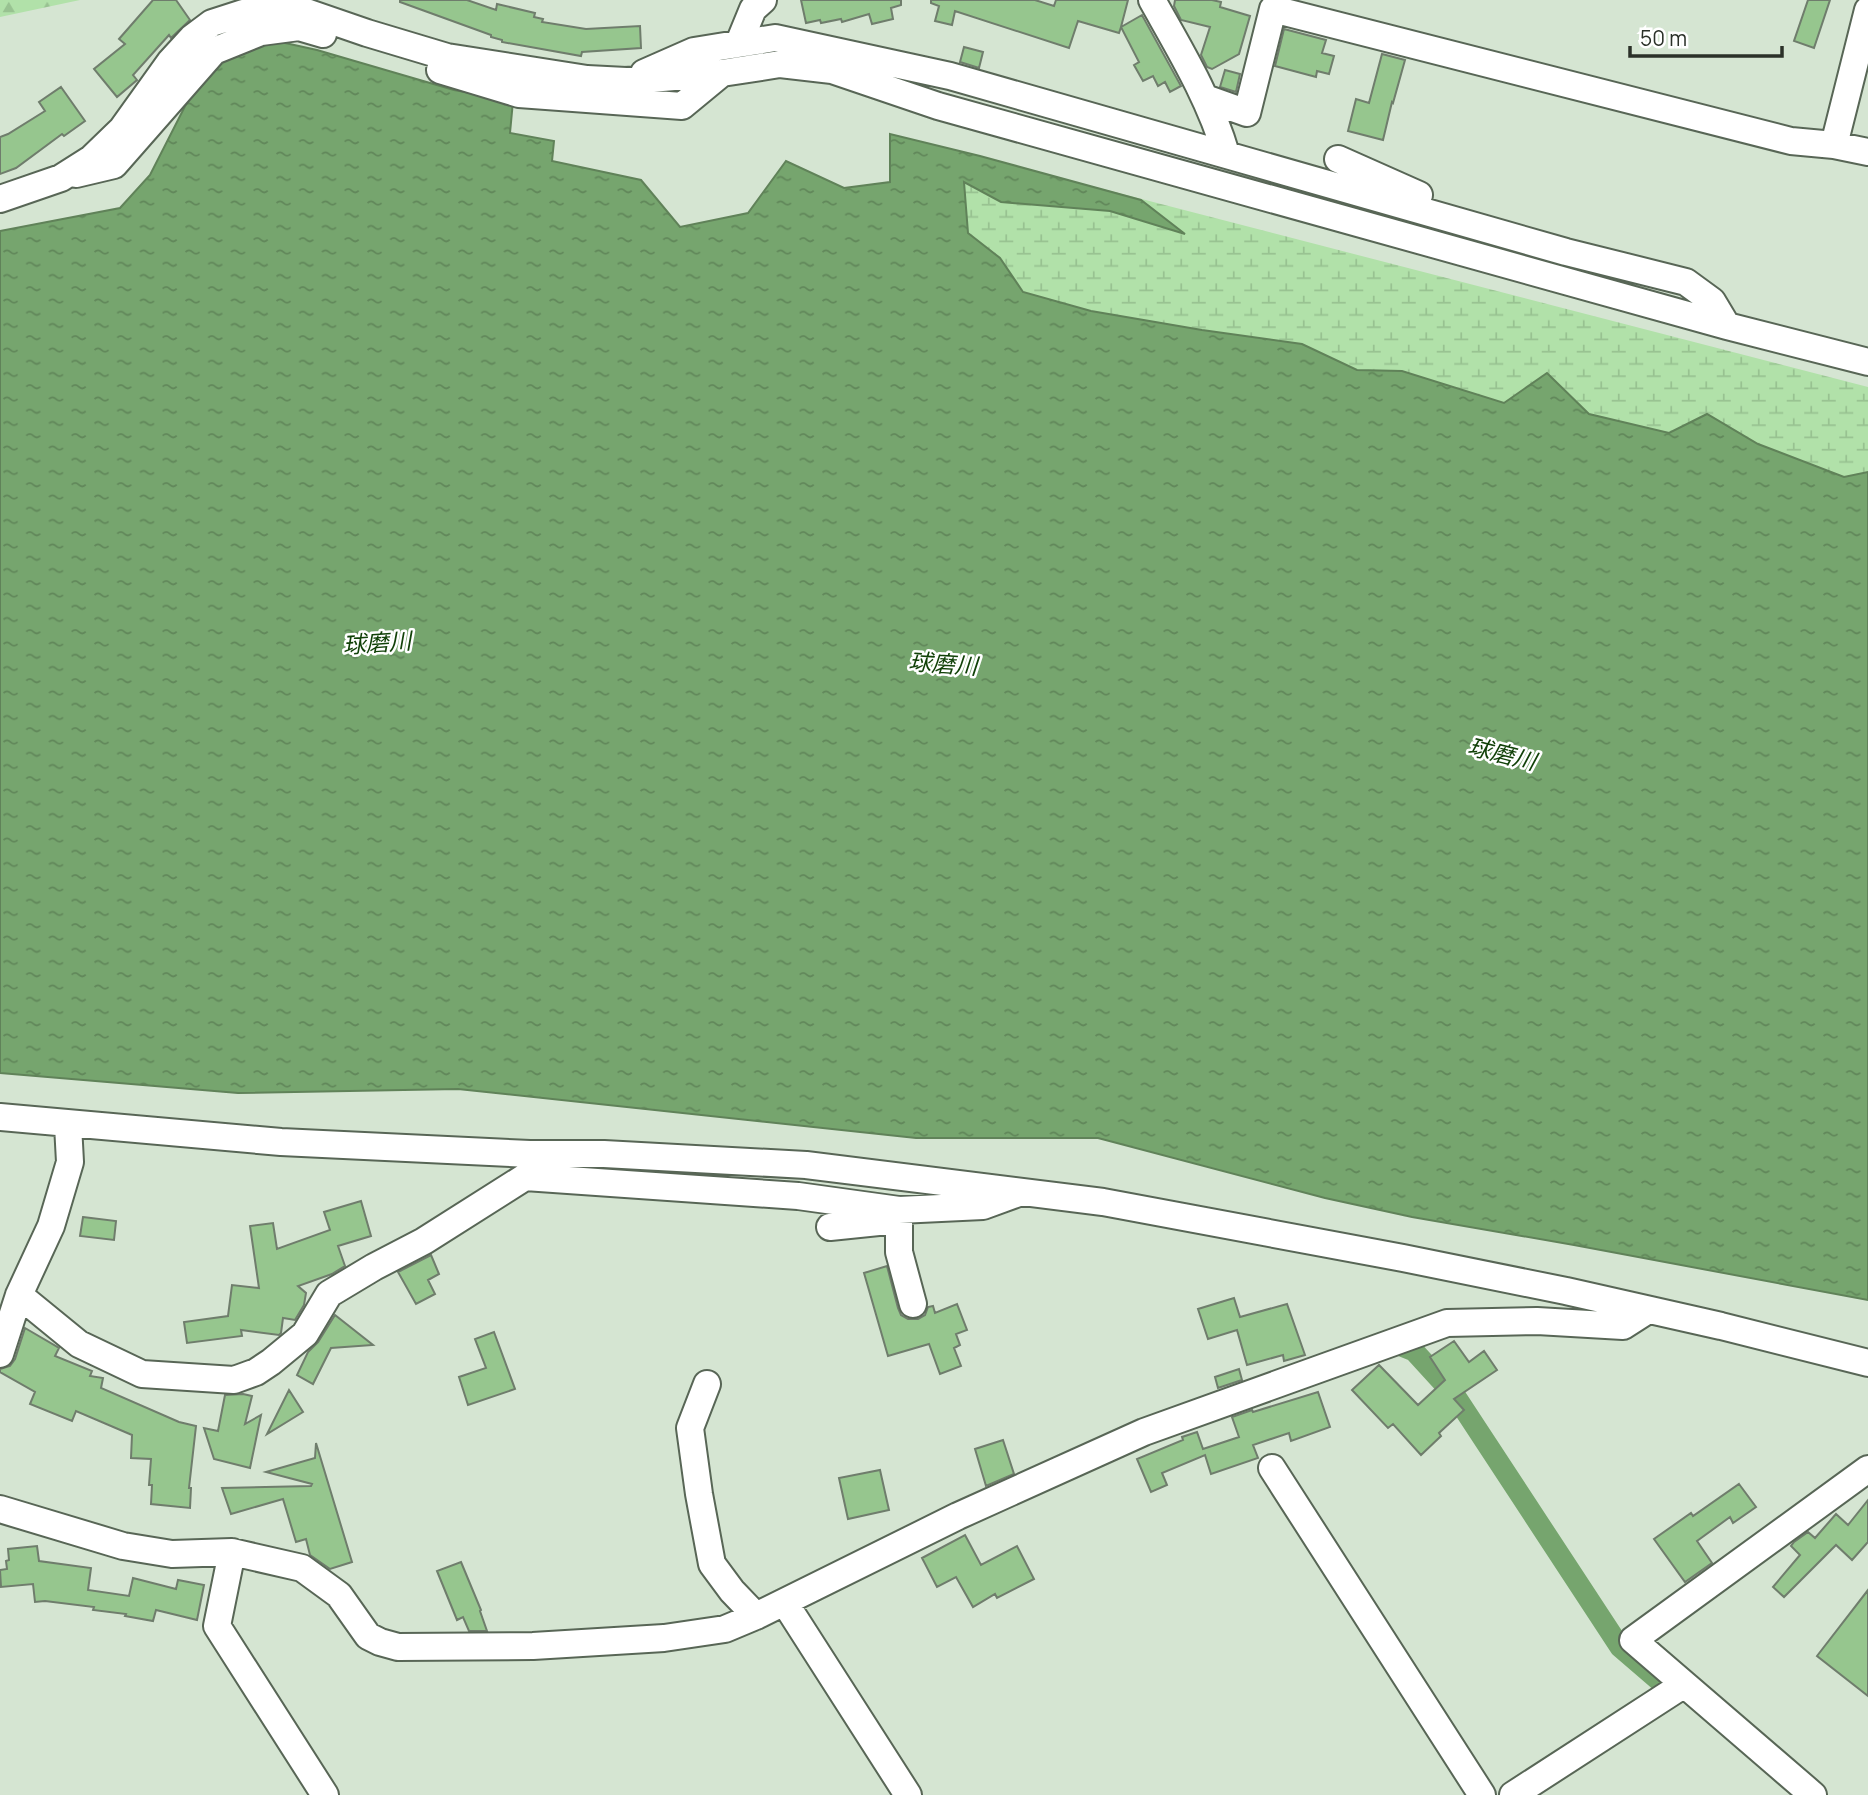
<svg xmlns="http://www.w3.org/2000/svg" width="1868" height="1795" viewBox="0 0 1868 1795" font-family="Manrope,'Noto Sans JP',sans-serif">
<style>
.forest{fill:url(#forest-firs)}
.wetland{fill:url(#wetland-marsh)}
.water{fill:url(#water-ripples);stroke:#608259;stroke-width:2}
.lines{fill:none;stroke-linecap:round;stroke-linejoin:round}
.canal{stroke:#76a56e;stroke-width:21}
.building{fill:#96c68e;stroke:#6f7d6c;stroke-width:2}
.minor-casing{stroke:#586656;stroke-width:30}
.minor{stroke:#fff;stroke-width:26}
.labels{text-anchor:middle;stroke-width:5;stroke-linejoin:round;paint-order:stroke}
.water-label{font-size:23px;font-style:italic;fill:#114108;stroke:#fff}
</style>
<defs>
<pattern id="forest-firs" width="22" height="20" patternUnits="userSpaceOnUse" patternTransform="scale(1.75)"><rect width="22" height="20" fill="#b1e1a9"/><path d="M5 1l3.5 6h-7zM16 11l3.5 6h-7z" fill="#98c291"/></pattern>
<pattern id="wetland-marsh" width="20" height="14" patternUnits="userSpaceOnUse" patternTransform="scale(1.75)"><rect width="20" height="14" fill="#b1e1a9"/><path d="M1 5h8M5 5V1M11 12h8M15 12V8" fill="none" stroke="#98c291"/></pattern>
<pattern id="water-ripples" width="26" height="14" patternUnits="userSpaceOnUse" patternTransform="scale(1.75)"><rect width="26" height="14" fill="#76a56e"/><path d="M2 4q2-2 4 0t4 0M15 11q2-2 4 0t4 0" fill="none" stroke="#61875a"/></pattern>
</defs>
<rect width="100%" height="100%" fill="#d5e5d2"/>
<path class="forest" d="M 0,0 L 80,0 L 0,17 Z"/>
<path class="wetland" d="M 317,50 L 454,90 L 513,101 L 510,133 L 554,141 L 552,161 L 641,180 L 680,227 L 748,213 L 786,161 L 844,188 L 890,182 L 890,134 L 1868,387 L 1868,577 L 177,211 Z"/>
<path class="water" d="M 267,39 L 317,50 L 454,90 L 513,101 L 510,133 L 554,141 L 552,161 L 641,180 L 680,227 L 748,213 L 786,161 L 844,188 L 890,182 L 890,134 L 980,156 L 1141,200 L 1185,234 L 1110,211 L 1001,202 L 964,182 L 968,233 L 1000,258 L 1023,292 L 1091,311 L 1202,330 L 1302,344 L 1357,370 L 1402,371 L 1504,403 L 1547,373 L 1589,414 L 1669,433 L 1707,414 L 1758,444 L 1844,477 L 1868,472 L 1868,1300 L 1574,1245 L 1412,1217 L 1325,1198 L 1098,1138 L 916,1138 L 458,1089 L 238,1093 L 0,1073 L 0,231 L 120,208 L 150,175 L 205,67 Z"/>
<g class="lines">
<path class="canal" d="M 1385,1346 L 1394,1343 L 1414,1351 L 1456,1397 L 1620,1647 L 1663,1684"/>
</g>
<path class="building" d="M 153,0 L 176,0 L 190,20 L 171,38 L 169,35 L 133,75 L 137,80 L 117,97 L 94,69 L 125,44 L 119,39 Z
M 400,0 L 467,0 L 496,10 L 497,4 L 535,13 L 534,17 L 543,19 L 542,22 L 586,29 L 640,26 L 641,48 L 582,52 L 581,56 L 502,42 L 502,40 L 491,37 L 491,35 L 400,2 Z
M 801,0 L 901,0 L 901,5 L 891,8 L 893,19 L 872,24 L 869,14 L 842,22 L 841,19 L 821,23 L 820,20 L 806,23 Z
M 931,0 L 1035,0 L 1054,6 L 1056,0 L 1128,0 L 1121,27 L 1142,15 L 1181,86 L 1170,92 L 1165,82 L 1158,86 L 1153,76 L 1143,81 L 1134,65 L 1139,62 L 1121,27 L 1119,33 L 1078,21 L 1069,48 L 955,11 L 952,25 L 935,21 L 939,6 L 931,3 Z
M 1175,0 L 1212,0 L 1221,2 L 1220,7 L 1250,16 L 1239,54 L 1212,69 L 1207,67 L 1201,55 L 1210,27 L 1181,20 L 1174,6 Z
M 1808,0 L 1830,0 L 1814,48 L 1794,41 Z
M 1284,29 L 1326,40 L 1322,53 L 1334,56 L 1329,74 L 1317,71 L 1316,77 L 1275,66 Z
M 964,47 L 983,52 L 979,68 L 960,62 Z
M 1382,54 L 1405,60 L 1393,103 L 1392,102 L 1383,140 L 1348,131 L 1356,99 L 1369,103 Z
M 1225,70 L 1240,74 L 1236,92 L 1220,87 Z
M 61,87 L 85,121 L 64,136 L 62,134 L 16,168 L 0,174 L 0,137 L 8,134 L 45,111 L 39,102 Z
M 361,1201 L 371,1236 L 338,1246 L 345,1266 L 332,1274 L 298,1286 L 306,1293 L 304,1305 L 295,1320 L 283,1318 L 281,1333 L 279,1335 L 241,1330 L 242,1336 L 187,1343 L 184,1322 L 228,1316 L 232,1285 L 259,1288 L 250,1226 L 273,1223 L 277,1249 L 330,1230 L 324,1212 Z
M 83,1217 L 116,1221 L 114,1240 L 80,1236 Z
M 431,1255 L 439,1274 L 428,1280 L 435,1294 L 416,1304 L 398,1272 Z
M 887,1266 L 898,1308 L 901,1315 L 908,1319 L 918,1319 L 925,1315 L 928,1307 L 933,1306 L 935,1313 L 957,1304 L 967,1330 L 956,1334 L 960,1345 L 954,1348 L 961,1366 L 940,1374 L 929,1344 L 888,1356 L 864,1273 Z
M 1234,1298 L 1240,1317 L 1287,1304 L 1305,1355 L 1284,1361 L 1283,1355 L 1247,1365 L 1237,1330 L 1208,1339 L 1198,1309 Z
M 335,1315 L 373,1345 L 331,1348 L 313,1384 L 297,1375 L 308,1352 L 318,1342 Z
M 25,1328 L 59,1348 L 55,1356 L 92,1371 L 90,1376 L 103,1378 L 101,1388 L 179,1422 L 196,1426 L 189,1488 L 191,1488 L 190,1508 L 151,1504 L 152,1485 L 149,1485 L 151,1459 L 131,1458 L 132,1435 L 76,1411 L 72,1421 L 30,1404 L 35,1392 L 0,1372 L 0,1369 L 10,1366 L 15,1359 Z
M 494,1332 L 515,1389 L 468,1405 L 459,1377 L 486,1368 L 475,1339 Z
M 1454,1341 L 1469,1362 L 1484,1351 L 1497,1370 L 1454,1399 L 1464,1410 L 1439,1433 L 1441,1436 L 1421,1455 L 1393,1424 L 1388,1428 L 1352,1390 L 1379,1365 L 1418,1405 L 1445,1380 L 1430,1357 Z
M 1239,1369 L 1242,1380 L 1218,1388 L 1215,1377 Z
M 289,1390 L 303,1412 L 267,1434 Z
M 1318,1392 L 1330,1427 L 1291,1441 L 1289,1433 L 1253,1445 L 1258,1458 L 1211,1474 L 1205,1455 L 1162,1473 L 1167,1485 L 1151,1492 L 1137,1459 L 1183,1440 L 1182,1437 L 1197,1432 L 1203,1449 L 1239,1437 L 1232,1417 L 1252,1410 L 1253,1412 Z
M 243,1394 L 252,1396 L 245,1424 L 261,1415 L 250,1468 L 214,1459 L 204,1428 L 218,1431 L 225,1395 Z
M 1003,1440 L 1014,1474 L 986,1486 L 975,1449 Z
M 316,1443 L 352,1562 L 330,1569 L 310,1555 L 306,1539 L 296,1542 L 283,1499 L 231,1514 L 222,1488 L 311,1486 L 312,1484 L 266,1472 L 315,1458 Z
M 880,1470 L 889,1510 L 848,1519 L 839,1478 Z
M 1739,1484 L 1756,1507 L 1733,1523 L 1730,1517 L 1697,1541 L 1712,1563 L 1685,1582 L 1654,1539 L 1691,1513 L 1693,1516 Z
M 1868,1500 L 1868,1542 L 1852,1560 L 1836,1545 L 1784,1597 L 1773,1587 L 1800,1555 L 1791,1546 L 1794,1542 L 1808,1532 L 1815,1538 L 1836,1514 L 1848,1525 Z
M 965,1535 L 981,1565 L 1017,1546 L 1034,1579 L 997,1598 L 995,1594 L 973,1607 L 956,1577 L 937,1587 L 922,1558 Z
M 37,1546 L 39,1561 L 91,1568 L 88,1590 L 129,1596 L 133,1578 L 176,1589 L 178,1580 L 204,1585 L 197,1620 L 156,1610 L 153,1621 L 125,1616 L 126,1614 L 93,1610 L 94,1607 L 45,1601 L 35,1602 L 33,1584 L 1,1587 L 0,1570 L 7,1569 L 6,1561 L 9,1560 L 8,1549 Z
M 461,1562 L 481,1610 L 480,1611 L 487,1631 L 469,1631 L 463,1617 L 457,1620 L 437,1571 Z
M 1868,1590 L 1868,1696 L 1817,1656 Z"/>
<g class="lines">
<defs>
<path id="minor" d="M 1152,0 C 1180,50 1210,99 1226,154
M 739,43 L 753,9 L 763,0
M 440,70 L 519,94 L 682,106 L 722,73
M 644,73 L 694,51 L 775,38 L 950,76 L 1566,252 L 1686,282 L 1712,301 L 1727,326
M 1205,98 L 1247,113 L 1273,9 L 1791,141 L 1834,145 L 1868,152
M 1834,145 L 1868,10
M 1338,159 L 1419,195
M 76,174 L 114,165 L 214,51 L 261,32 L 299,27 L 323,34
M 0,199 L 61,178 L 91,159 L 122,129 L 170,62 L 192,38 L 212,23 L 243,13 L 273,8 L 309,13 L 367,33 L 447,57 L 587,79 L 626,81 L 722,73 L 780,64 L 832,70 L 938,106 L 1727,326 L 1868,362
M 0,1117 L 281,1142 L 530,1154 L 604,1154 L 806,1165 L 1103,1202 L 1403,1258 L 1566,1291 L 1721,1326 L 1868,1363
M 899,1210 L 899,1252 L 913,1304
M 830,1227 L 898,1220
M 19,1295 L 79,1344 L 142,1374 L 234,1380 L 256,1372 L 271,1362 L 305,1334 L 329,1294 L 374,1267 L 424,1241 L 525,1177 L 798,1196 L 899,1210 L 983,1206 L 1016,1194
M 0,1354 L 19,1295 L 51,1226 L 70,1162 L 68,1125
M 707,1384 L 690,1428 L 699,1494 L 712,1564 L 732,1591 L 756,1616
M 1272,1468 L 1482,1795
M 0,1509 L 123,1546 L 172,1554 L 232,1552 L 302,1568 L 339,1595 L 368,1636 L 380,1642 L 398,1647 L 533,1646 L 664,1638 L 725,1629 L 756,1616 L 958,1516 L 1144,1432 L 1447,1323 L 1537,1321 L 1623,1326 L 1648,1310
M 232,1552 L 217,1626 L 325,1795
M 785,1603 L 908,1795
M 1513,1795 L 1683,1685
M 1813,1795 L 1633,1640 L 1868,1469"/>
</defs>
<use href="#minor" class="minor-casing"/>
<use href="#minor" class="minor"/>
</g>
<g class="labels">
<g class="water-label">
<text transform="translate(377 643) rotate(-4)" y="8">球磨川</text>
<text transform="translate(943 664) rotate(4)" y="8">球磨川</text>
<text transform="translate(1502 754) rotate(14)" y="8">球磨川</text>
</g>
</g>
<path d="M1630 46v10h152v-10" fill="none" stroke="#2b3129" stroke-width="3.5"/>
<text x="1640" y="46" font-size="21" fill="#2b3129" stroke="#ffffff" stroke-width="5" paint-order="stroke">50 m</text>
</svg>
